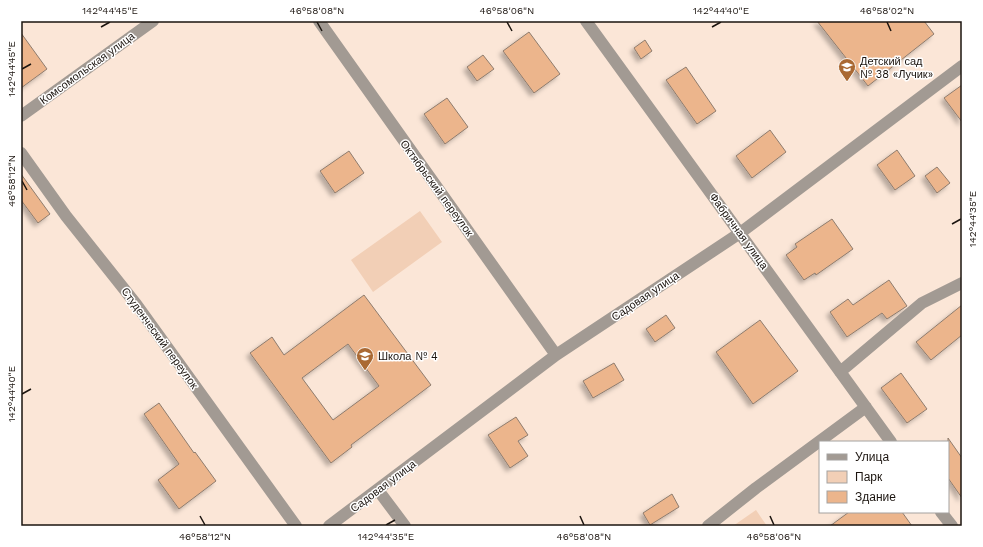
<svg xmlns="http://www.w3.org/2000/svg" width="983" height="547" viewBox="0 0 983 547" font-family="'Work Sans',sans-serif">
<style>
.green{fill:#f2cfb6}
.building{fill:#ecb58c;stroke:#8e7c6e;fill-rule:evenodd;filter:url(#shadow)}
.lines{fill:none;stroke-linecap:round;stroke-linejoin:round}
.minor{stroke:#a29a93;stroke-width:12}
.ticks{fill:none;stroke:#1b140f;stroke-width:1.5}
.labels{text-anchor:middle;stroke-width:3;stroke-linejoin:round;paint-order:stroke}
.poi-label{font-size:11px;fill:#1b140f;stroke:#fff;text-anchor:start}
.street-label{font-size:11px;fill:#1b140f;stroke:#fff}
.neatline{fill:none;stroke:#1b140f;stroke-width:1.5}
.ticks-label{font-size:10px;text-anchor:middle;fill:#1b140f}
</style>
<defs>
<filter id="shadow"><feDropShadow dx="-3.5" dy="3.5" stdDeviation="2" flood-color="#0004"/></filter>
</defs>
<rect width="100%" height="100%" fill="#fbe6d7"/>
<path class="green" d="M 420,211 L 442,242 L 373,292 L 351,260 Z
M 756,510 L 767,526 L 733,526 Z"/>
<path class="building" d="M 817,21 L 924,21 L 934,34 L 868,86 Z
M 529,32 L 560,74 L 534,93 L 503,51 Z
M 21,33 L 47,69 L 21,88 Z
M 645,40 L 652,51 L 641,59 L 634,48 Z
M 483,55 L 494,69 L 477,81 L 467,67 Z
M 686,67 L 716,111 L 697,124 L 666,80 Z
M 962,85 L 962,122 L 944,98 Z
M 447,98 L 468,127 L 445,144 L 424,114 Z
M 770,130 L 786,152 L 752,178 L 736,156 Z
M 897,150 L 915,176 L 895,190 L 877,165 Z
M 349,151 L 364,173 L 335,193 L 320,171 Z
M 937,167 L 950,183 L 937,193 L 925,176 Z
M 21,174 L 50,214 L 38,223 L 21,200 Z
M 832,219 L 853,249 L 816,275 L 815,273 L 804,280 L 786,255 L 797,247 L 795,244 Z
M 889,280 L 907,306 L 887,319 L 882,313 L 847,337 L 830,312 L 848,299 L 853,305 Z
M 364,295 L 431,385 L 351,445 L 352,447 L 331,463 L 250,353 L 272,337 L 284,355 ZM 348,344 L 379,386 L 333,420 L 302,378 Z
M 962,305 L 962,335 L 931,360 L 916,342 Z
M 666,315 L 675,328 L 655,342 L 646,329 Z
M 760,320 L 798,371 L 753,404 L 716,352 Z
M 614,363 L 624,380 L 593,398 L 583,381 Z
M 901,373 L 927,409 L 907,423 L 881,388 Z
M 159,403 L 194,453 L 195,452 L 216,481 L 179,509 L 158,480 L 179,464 L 144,414 Z
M 516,417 L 528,435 L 518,441 L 528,456 L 510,468 L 488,435 Z
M 948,438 L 962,458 L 962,498 L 948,478 Z
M 672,494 L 679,507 L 650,525 L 643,513 Z
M 849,512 L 902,512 L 912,526 L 830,526 Z"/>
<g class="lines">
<path class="minor" d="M 319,21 L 556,355
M 586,21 L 891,442
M 21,116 L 153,21
M 21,153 L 66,216 L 136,304 L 296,526
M 840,372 L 922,303 L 962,283
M 378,490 L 405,526
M 941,512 L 952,526
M 329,526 L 556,355 L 740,233 L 962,66
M 708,526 L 756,488 L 866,407"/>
</g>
<path class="ticks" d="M 317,22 L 322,31M 507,22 L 512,31M 887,22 L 891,31M 101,27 L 110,22M 712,27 L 721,22M 22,69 L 31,64M 22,181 L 27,190M 952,224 L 961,219M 22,394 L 31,389M 200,516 L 205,525M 580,516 L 584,525M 770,516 L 774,525M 386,525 L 395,520"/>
<defs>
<symbol id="school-pin" viewBox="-11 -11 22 30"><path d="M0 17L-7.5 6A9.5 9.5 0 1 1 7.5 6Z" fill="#aa6933" stroke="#fff"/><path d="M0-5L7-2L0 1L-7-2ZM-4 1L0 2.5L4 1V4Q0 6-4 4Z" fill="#fff"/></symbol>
</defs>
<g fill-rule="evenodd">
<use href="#school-pin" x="837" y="57" width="20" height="27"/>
<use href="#school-pin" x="355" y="346" width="20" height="27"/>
</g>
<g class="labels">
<g class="poi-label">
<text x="860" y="65">Детский сад<tspan x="860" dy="13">№ 38 «Лучик»</tspan></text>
<text x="378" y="360">Школа № 4</text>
</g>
<g class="street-label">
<text transform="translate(87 68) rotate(-36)" y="4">Комсомольская улица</text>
<text transform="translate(437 188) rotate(54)" y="4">Октябрьский переулок</text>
<text transform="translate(739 231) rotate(54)" y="4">Фабричная улица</text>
<text transform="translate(645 296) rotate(-34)" y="4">Садовая улица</text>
<text transform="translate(160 338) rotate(54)" y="4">Студенческий переулок</text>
<text transform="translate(383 486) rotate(-37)" y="4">Садовая улица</text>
</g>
</g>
<rect width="983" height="547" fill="none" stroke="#ffffff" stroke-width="44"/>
<rect x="819" y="441" width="130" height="72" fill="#ffffff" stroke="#a4a19f"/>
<rect x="827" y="454" width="20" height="6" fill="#a29a93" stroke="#a4a19f"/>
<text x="855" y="461" font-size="12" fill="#1b140f">Улица</text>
<rect x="827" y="471" width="20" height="12" fill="#f2cfb6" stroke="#a4a19f"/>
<text x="855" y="481" font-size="12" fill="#1b140f">Парк</text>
<rect x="827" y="491" width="20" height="12" fill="#ecb58c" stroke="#a4a19f"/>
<text x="855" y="501" font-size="12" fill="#1b140f">Здание</text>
<rect x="22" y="22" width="939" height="503" class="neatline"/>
<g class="ticks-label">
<text x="110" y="14">142°44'45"E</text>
<text x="317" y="14">46°58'08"N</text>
<text x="507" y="14">46°58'06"N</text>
<text x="721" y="14">142°44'40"E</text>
<text x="887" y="14">46°58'02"N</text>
<text transform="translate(11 69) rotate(-90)" y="4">142°44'45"E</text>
<text transform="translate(11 181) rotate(-90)" y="4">46°58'12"N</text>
<text transform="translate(972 219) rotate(-90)" y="4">142°44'35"E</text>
<text transform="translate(11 394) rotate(-90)" y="4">142°44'40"E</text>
<text x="205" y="540">46°58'12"N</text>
<text x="386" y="540">142°44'35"E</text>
<text x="584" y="540">46°58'08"N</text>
<text x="774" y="540">46°58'06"N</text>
</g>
</svg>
